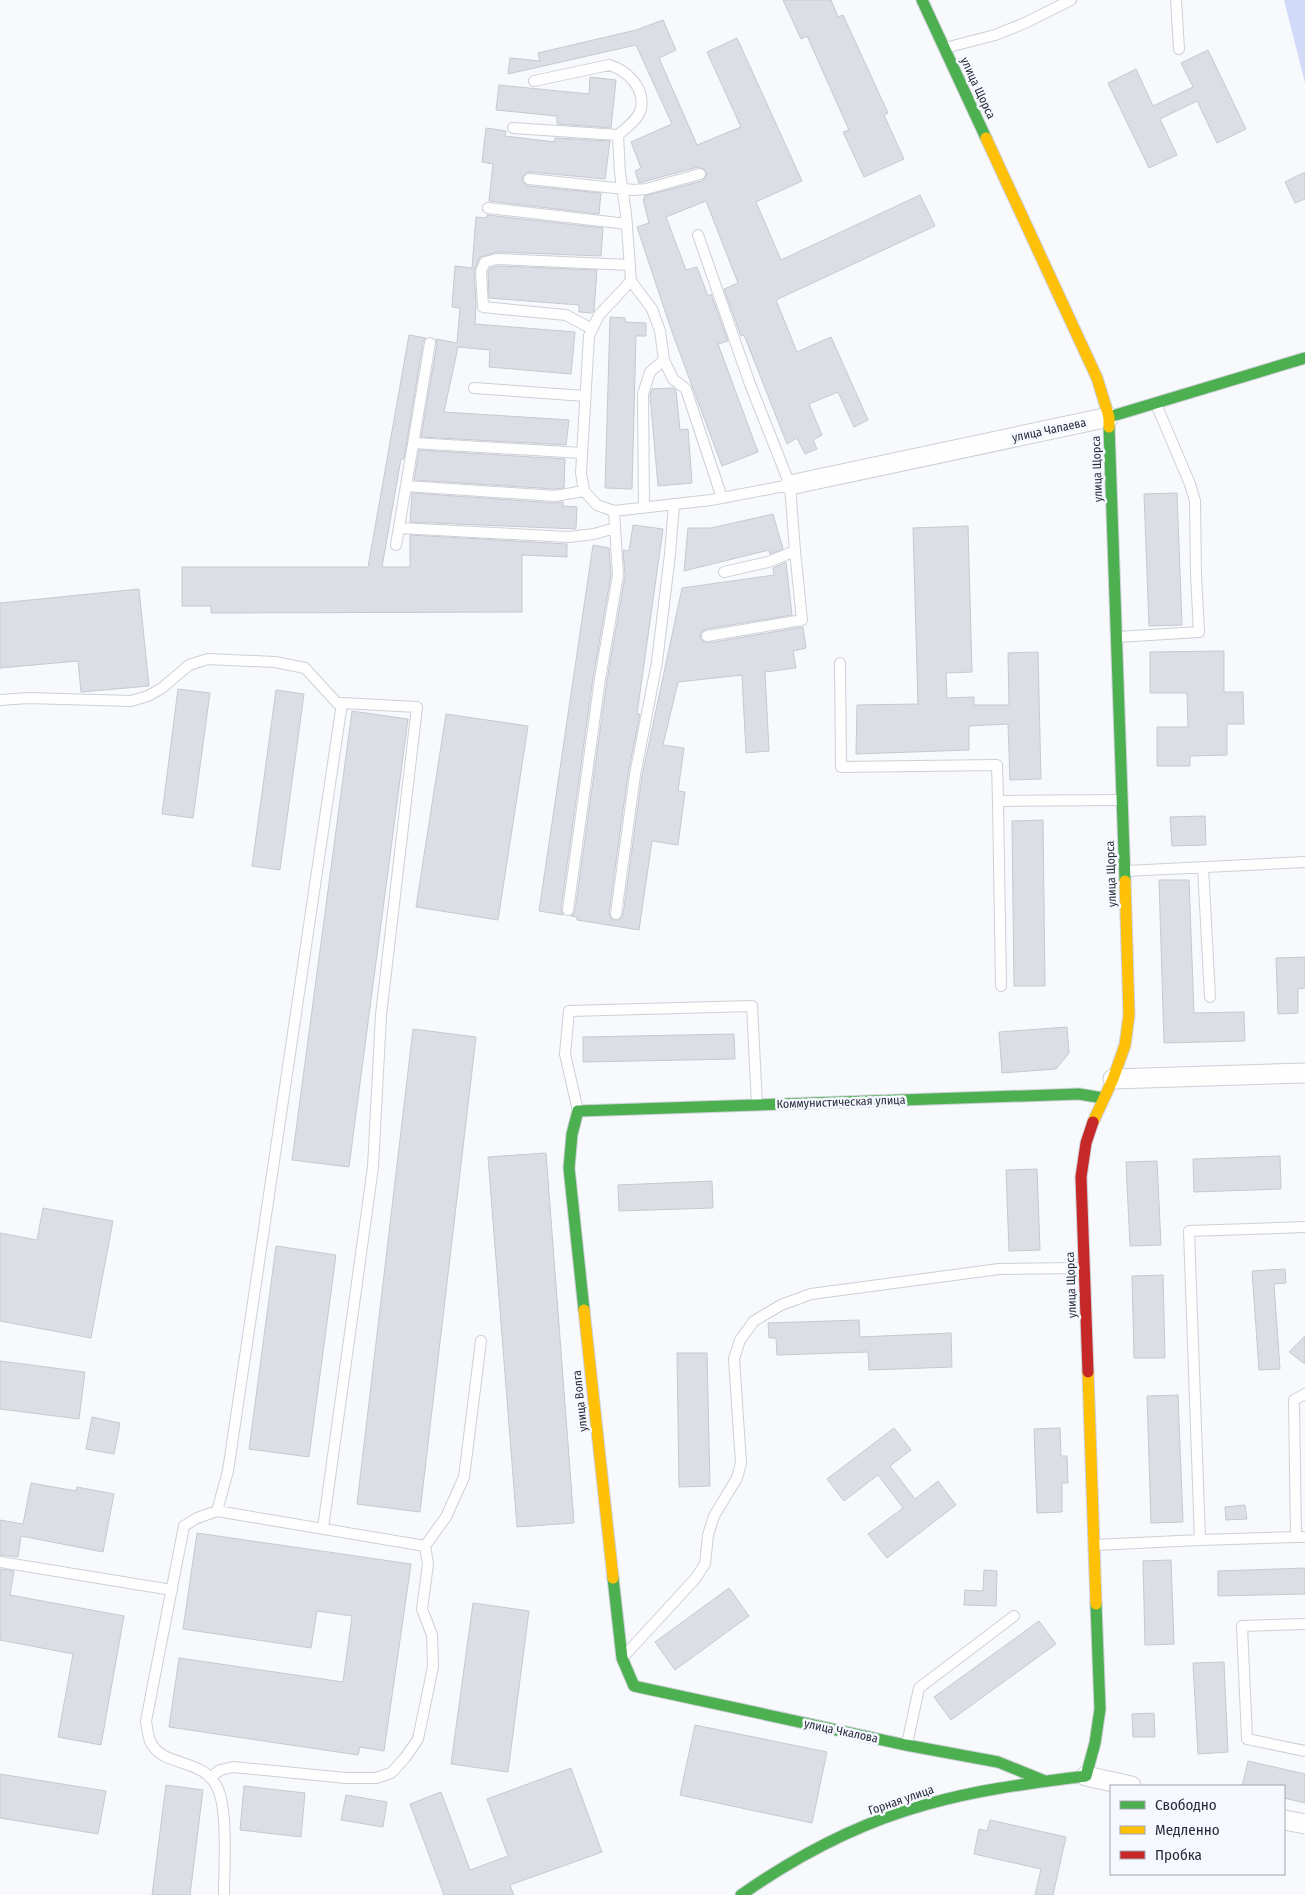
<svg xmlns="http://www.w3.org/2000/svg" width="1305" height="1895" viewBox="0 0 1305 1895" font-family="'Fira Sans Condensed',sans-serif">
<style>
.forest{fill:#d1dbf8}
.building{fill:#dcdee5;stroke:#c6c9d0}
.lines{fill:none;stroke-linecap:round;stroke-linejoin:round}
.lane-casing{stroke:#cdd0d7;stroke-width:12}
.street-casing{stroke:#cdd0d7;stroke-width:21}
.fast-casing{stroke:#cdd0d7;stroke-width:13}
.slow-casing{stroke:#cdd0d7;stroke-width:13}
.jam-casing{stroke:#cdd0d7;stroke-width:13}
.lane{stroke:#fefeff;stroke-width:10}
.street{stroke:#fefeff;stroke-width:19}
.fast{stroke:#4caf50;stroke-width:11}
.slow{stroke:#ffc107;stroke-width:11}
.jam{stroke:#c62828;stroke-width:11}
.labels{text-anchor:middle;stroke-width:5;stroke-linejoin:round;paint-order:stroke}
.street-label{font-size:12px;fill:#282c39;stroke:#f5f8fe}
</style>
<rect width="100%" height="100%" fill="#f7f9fc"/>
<path class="forest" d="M 1284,0 L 1305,0 L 1305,83 Z"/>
<path class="building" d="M 783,0 L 831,0 L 838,17 L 843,15 L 888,113 L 884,115 L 904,159 L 864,177 L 843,132 L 849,130 L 807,36 L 801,39 Z
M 663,20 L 676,50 L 659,58 L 697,145 L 741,127 L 707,52 L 737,38 L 802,181 L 756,202 L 781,260 L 920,195 L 935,226 L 776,300 L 797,352 L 831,337 L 868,420 L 854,427 L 838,392 L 809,404 L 822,435 L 813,440 L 817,449 L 805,454 L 797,438 L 787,444 L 744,335 L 741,336 L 724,289 L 738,283 L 706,201 L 666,217 L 686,270 L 697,267 L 708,296 L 711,294 L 728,341 L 718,344 L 758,452 L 722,466 L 672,332 L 637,227 L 649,223 L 643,199 L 645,199 L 644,196 L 702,181 L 705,178 L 707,173 L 704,169 L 698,167 L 639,183 L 635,171 L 641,168 L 631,142 L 672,124 L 636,45 L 508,74 L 510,58 L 540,61 L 538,53 L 636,30 Z
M 1208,50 L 1246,129 L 1217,143 L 1197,101 L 1160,119 L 1177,155 L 1149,168 L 1108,83 L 1136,69 L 1153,106 L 1193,87 L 1181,63 Z
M 590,77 L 616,80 L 611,128 L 557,124 L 557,116 L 496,110 L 499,85 L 589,94 Z
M 486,128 L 506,131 L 505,136 L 555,142 L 555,138 L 610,141 L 605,179 L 530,172 L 526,173 L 522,178 L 523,182 L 528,186 L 601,193 L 599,214 L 489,201 L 493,164 L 482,162 Z
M 1305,172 L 1305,199 L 1295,203 L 1285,182 Z
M 487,215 L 603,228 L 601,256 L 497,252 L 480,257 L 474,271 L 476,305 L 475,324 L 575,332 L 571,374 L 489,367 L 490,350 L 458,347 L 444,412 L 569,420 L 566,445 L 421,437 L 437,344 L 436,339 L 457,343 L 460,308 L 452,307 L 455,266 L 472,268 L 476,217 L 487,218 Z
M 498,266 L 597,270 L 594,311 L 592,313 L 579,312 L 579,305 L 489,298 L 488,272 L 490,268 Z
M 610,317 L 625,318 L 625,322 L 646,323 L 646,336 L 636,336 L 632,489 L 605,488 Z
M 409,335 L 426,338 L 423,342 L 404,459 L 401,459 L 382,567 L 410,567 L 410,535 L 567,544 L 567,557 L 522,555 L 522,612 L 211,613 L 211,606 L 182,606 L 182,567 L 368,567 Z
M 673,388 L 676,390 L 680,430 L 688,429 L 692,483 L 658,486 L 650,395 L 652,389 Z
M 419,450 L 565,459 L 564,488 L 555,489 L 414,480 Z
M 412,493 L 555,503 L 563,502 L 563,506 L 577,507 L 576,529 L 410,522 Z
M 1177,493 L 1182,625 L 1149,626 L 1144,494 Z
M 773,514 L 783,549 L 770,554 L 769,550 L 684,571 L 688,528 L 711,528 Z
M 633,525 L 663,529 L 637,714 L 640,714 L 628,774 L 609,913 L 612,920 L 619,920 L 623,915 L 642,776 L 682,588 L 774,575 L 773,568 L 786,562 L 792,615 L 706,629 L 701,633 L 700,638 L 704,642 L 708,643 L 803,627 L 806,648 L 793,651 L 796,668 L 765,672 L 769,751 L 746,753 L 742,675 L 678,682 L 663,745 L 684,748 L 678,791 L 685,792 L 678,845 L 652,841 L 639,930 L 577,920 L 577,917 L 571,916 L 575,911 L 607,680 L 625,576 L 623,550 L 629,551 Z
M 968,526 L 972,672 L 946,673 L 947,698 L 974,697 L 974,705 L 1009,705 L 1008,653 L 1038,652 L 1041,779 L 1010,780 L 1008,724 L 969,726 L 969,750 L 856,754 L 857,705 L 918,704 L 913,528 Z
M 593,545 L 609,548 L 611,575 L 593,678 L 561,909 L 563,915 L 539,911 Z
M 139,589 L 149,686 L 81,692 L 78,661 L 0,668 L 0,603 Z
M 1224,651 L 1224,692 L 1243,692 L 1244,724 L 1227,724 L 1227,755 L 1190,756 L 1190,766 L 1157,766 L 1157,727 L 1188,727 L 1187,693 L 1150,693 L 1150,652 Z
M 178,689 L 210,693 L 193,818 L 162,814 Z
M 276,690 L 304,694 L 280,870 L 252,866 Z
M 352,711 L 408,719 L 349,1167 L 292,1160 Z
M 446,714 L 528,726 L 498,920 L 416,907 Z
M 1205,816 L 1206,845 L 1172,846 L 1170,817 Z
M 1043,820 L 1045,986 L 1014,986 L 1012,821 Z
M 1159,880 L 1189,880 L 1194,1013 L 1244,1012 L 1245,1041 L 1164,1043 Z
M 1305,957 L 1305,988 L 1298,989 L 1298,1013 L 1278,1014 L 1276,958 Z
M 1067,1027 L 1069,1053 L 1056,1069 L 1002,1073 L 999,1032 Z
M 413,1029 L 476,1037 L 420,1512 L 357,1504 Z
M 734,1034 L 735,1059 L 583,1062 L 583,1037 Z
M 546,1153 L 574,1523 L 517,1527 L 488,1157 Z
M 1280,1156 L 1281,1189 L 1194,1192 L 1193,1159 Z
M 1157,1161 L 1161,1245 L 1130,1246 L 1126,1162 Z
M 1037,1169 L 1040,1250 L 1009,1251 L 1006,1170 Z
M 712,1181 L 713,1208 L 619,1211 L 618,1185 Z
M 43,1208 L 113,1221 L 91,1338 L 0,1321 L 0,1233 L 37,1240 Z
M 276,1246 L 336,1255 L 309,1457 L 249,1449 Z
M 1285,1269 L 1286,1283 L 1274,1284 L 1280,1369 L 1259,1370 L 1252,1271 Z
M 1163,1275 L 1165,1358 L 1134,1358 L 1132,1276 Z
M 859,1320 L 860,1337 L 951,1333 L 952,1367 L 869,1370 L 868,1352 L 777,1355 L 776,1338 L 769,1338 L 768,1323 Z
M 1305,1336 L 1305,1364 L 1289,1352 Z
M 677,1353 L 707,1353 L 710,1486 L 679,1487 Z
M 0,1361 L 85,1372 L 79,1419 L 0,1409 Z
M 1178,1395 L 1183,1522 L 1151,1523 L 1147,1396 Z
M 92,1417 L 120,1423 L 114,1454 L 86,1449 Z
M 894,1428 L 911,1450 L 890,1466 L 915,1499 L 938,1481 L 956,1505 L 887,1558 L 868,1534 L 903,1508 L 878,1475 L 844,1501 L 827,1479 Z
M 1060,1428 L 1061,1456 L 1067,1456 L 1068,1483 L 1062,1483 L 1062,1512 L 1037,1513 L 1034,1429 Z
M 31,1483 L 76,1491 L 77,1487 L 114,1494 L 103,1552 L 21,1536 L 18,1557 L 0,1555 L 0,1520 L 23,1524 Z
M 1245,1505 L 1247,1519 L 1226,1520 L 1225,1507 Z
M 197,1533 L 411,1564 L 384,1751 L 360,1747 L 358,1755 L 169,1727 L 179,1658 L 343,1682 L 352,1616 L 317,1611 L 311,1648 L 183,1629 Z
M 1171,1560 L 1174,1644 L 1145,1645 L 1143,1561 Z
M 1305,1568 L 1305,1594 L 1218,1596 L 1218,1571 Z
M 0,1569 L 14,1571 L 10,1595 L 124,1616 L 101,1745 L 58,1737 L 73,1654 L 0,1640 Z
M 984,1570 L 997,1571 L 996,1606 L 964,1605 L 965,1590 L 983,1591 Z
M 729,1588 L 749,1616 L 675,1670 L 655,1642 Z
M 473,1603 L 529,1611 L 508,1772 L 451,1764 Z
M 1039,1621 L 1056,1644 L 951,1720 L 934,1697 Z
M 1224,1662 L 1228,1752 L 1198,1754 L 1193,1663 Z
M 1154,1713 L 1155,1737 L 1133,1737 L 1132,1714 Z
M 695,1725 L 827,1752 L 812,1823 L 680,1795 Z
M 1248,1761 L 1305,1774 L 1305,1803 L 1284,1798 L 1284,1786 L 1242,1786 Z
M 571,1768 L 602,1852 L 510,1885 L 514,1895 L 444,1895 L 410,1804 L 441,1792 L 470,1870 L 508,1856 L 487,1799 Z
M 0,1774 L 106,1791 L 98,1834 L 0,1818 Z
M 166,1785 L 203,1790 L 190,1895 L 152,1895 Z
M 244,1786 L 305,1793 L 301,1837 L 240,1830 Z
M 346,1795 L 387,1802 L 383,1827 L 341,1820 Z
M 990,1820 L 1066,1837 L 1053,1895 L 1035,1895 L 1041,1869 L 974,1854 L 979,1829 L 987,1831 Z"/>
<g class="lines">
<defs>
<path id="lane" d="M 1176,0 L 1179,49
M 945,48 L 995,35 L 1025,23 L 1071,0
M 534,81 L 609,65 C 627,70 645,88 641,108 C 639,119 626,128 618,135 L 620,173 L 626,214 L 631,281 L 599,315 L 589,336 L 581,473 L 584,491 L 597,505 L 614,511 L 711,500 L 790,485
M 513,128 L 618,135
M 529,179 L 634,190 L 646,189 L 700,174
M 488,208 L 627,224
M 698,235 L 750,384 L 790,485 L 795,551 L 768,562 L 724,572
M 631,281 L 652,309 L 660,331 L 664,360 L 673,379 L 686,389 L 722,498
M 592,329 L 566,315 L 483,307 L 481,271 L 485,262 L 497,259 L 630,265
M 474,388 L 585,396
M 414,443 L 582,453
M 406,486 L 555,496 L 584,491
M 644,507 L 643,394 L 650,372 L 664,360
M 399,528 L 569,537 L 594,534 L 615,528
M 396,545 L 430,343
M 707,636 L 802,620 L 795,551
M 1117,637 L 1199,632 L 1196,575 L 1195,501 L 1190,484 L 1156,404
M 840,663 L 841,767 L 997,765 L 998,801 L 1121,800
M 0,700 L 28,698 L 131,701 L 148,696 L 162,688 L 189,665 L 208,659 L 275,662 L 305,668 L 337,703 L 342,703 L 228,1471 L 217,1511 L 197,1518 L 184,1526 L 146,1721 C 147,1728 148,1737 151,1743 C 164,1768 204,1757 218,1789 C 228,1813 224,1867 224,1895
M 998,801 L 1001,986
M 1203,867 L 1210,997
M 1126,871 L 1305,862
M 568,910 L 600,679 L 618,575 L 614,511
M 616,914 L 635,775 L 657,662 L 670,554 L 674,504
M 578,1111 L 565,1054 L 569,1011 L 752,1006 L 757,1104
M 1305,1394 L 1294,1400 L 1296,1537 L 1305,1537
M 323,1528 L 373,1167 L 381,1015 L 417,707 L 342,703
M 1296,1537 L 1200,1540 L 1189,1231 L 1305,1227
M 1096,1545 L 1200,1540
M 425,1546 L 446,1517 L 464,1477 L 481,1341
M 0,1562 L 172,1590
M 1305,1624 L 1242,1626 L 1247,1739 L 1305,1751
M 625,1655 L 695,1579 L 705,1564 L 708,1535 L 714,1516 L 737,1478 L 741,1463 L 734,1359 L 740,1340 L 754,1321 L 781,1305 L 811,1294 L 999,1269 L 1083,1268
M 907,1744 L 919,1688 L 1014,1616
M 210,1778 L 220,1770 L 233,1767 L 346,1778 L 376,1778 L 391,1773 L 405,1758 L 418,1739 L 433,1667 L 432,1635 L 422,1609 L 428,1564 L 425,1546 L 217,1511"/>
<path id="street" d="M 790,485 L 1109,417
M 1113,1079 L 1305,1073
M 1086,1776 L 1131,1786
M 1284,1820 L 1305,1824"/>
<path id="fast" d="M 922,0 L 986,138
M 1109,417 L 1305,358
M 1109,427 L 1125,881
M 584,1310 L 569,1168 L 572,1134 L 578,1111 L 1079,1094 L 1103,1098
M 613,1578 L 622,1658 L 634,1686 L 906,1745 L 998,1762 L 1045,1781
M 741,1895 C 798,1855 861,1822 928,1804 C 980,1789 1033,1783 1086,1776 L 1095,1743 L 1100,1709 L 1096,1604"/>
<path id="slow" d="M 986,138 L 1097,378 L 1109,417 L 1109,427
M 1093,1122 L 1113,1079 L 1125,1045 L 1129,1015 L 1125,881
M 584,1310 L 613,1578
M 1088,1372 L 1096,1604"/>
<path id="jam" d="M 1088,1372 L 1081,1177 L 1086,1143 L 1093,1122"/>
</defs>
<use href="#lane" class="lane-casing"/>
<use href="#street" class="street-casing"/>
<use href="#fast" class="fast-casing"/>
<use href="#slow" class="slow-casing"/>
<use href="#jam" class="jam-casing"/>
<use href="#lane" class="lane"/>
<use href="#street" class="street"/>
<use href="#fast" class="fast"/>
<use href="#slow" class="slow"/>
<use href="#jam" class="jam"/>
</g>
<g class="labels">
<g class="street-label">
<text transform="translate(978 88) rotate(65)" y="4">улица Щорса</text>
<text transform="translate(1049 430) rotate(-12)" y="4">улица Чапаева</text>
<text transform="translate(1097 469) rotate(-92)" y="4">улица Щорса</text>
<text transform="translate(1111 874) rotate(-92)" y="4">улица Щорса</text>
<text transform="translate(841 1102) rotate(-2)" y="4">Коммунистическая улица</text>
<text transform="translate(1071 1285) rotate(-92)" y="4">улица Щорса</text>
<text transform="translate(580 1401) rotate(-96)" y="4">улица Волга</text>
<text transform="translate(841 1731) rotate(12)" y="4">улица Чкалова</text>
<text transform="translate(901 1800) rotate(-19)" y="4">Горная улица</text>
</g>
</g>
<rect x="1110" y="1785" width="175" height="90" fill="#f5f8fe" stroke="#a3a6af"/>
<rect x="1120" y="1801" width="25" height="8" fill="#4caf50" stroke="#a3a6af"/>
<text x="1155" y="1810" font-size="15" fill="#282c39">Свободно</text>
<rect x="1120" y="1826" width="25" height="8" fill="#ffc107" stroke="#a3a6af"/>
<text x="1155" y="1835" font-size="15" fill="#282c39">Медленно</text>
<rect x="1120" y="1851" width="25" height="8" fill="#c62828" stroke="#a3a6af"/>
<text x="1155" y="1860" font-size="15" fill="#282c39">Пробка</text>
</svg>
